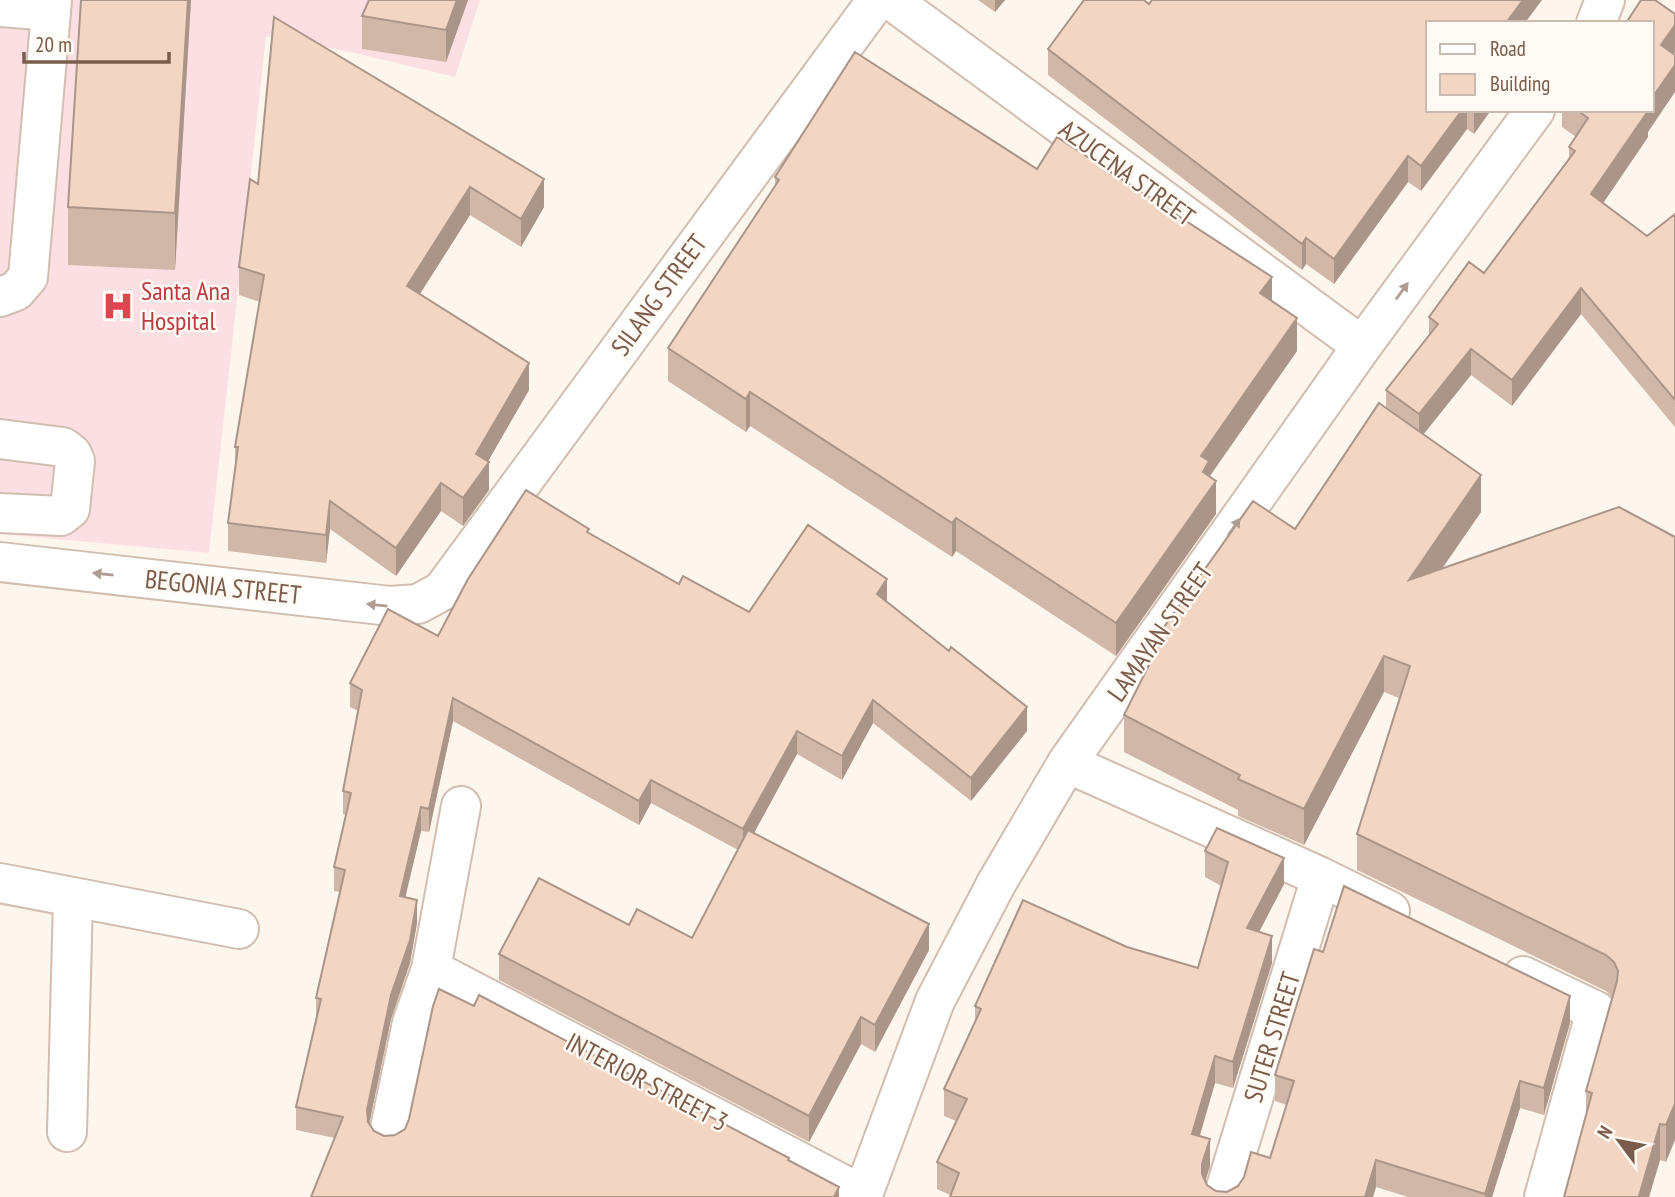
<svg xmlns="http://www.w3.org/2000/svg" width="1675" height="1197" viewBox="0 0 1675 1197" font-family="'PT Sans Narrow',sans-serif">
<style>
.medical{fill:#fbdfe3}
.lines{fill:none;stroke-linecap:round;stroke-linejoin:round}
.minor-casing{stroke:#d1beb0;stroke-width:42}
.minor{stroke:#fff;stroke-width:38}
.wall{fill:#d1b7a8}
.shaded-wall{fill:#aa9588}
.building{fill:#f3d5c3;stroke:#aa9588;stroke-width:2}
.oneway{fill:#af9d94}
.labels{text-anchor:middle;stroke-width:5;stroke-linejoin:round;paint-order:stroke}
.street-label{font-size:26px;fill:#7a5c4d;stroke:#fffaf3}
.health-label{font-size:26px;fill:#be3a42;stroke:#fffaf3;text-anchor:start}
</style>
<rect width="100%" height="100%" fill="#fdf6ec"/>
<path class="medical" d="M 0,0 L 480,0 L 455,77 L 355,53 L 266,36 L 209,553 L 0,534 Z"/>
<g class="lines">
<defs>
<path id="minor" d="M 891,0 L 1362,346
M 0,7 L 51,11
M 1596,23 L 1605,0
M 0,297 L 16,291 L 28,277 L 52,0
M 0,439 L 63,447 L 72,454 L 75,461 L 70,509 L 61,516 L 0,513
M 0,562 L 390,606 L 418,604 L 442,591 L 877,0
M 1067,763 L 1321,877 L 1390,911
M 0,883 L 239,929
M 431,969 L 863,1195
M 1523,976 L 1596,1011 L 1544,1197
M 67,1132 L 73,898
M 388,1138 L 412,1023 L 431,969 L 461,806
M 862,1197 L 935,1001 L 996,884 L 1067,763 L 1362,346 L 1535,110
M 1223,1197 L 1321,877"/>
</defs>
<use href="#minor" class="minor-casing"/>
<use href="#minor" class="minor"/>
</g>
<path class="wall" d="M 81,0 L 191,0 L 175,270 L 68,265 L 68,207 Z
M 468,0 L 446,62 L 362,49 L 362,16 Z
M 978,0 L 1005,0 L 995,12 Z
M 1149,4 L 1428,110 L 1491,110 L 1474,134 L 1467,129 L 1421,191 L 1408,182 L 1334,284 L 1306,264 L 1302,270 L 1048,75 L 1048,49 Z
M 274,17 L 544,207 L 521,247 L 470,215 L 420,294 L 529,390 L 488,461 L 489,490 L 463,526 L 441,511 L 396,576 L 330,529 L 326,563 L 228,551 L 228,523 L 235,470 L 235,447 L 260,302 L 239,295 L 239,267 L 258,184 Z
M 1674,54 L 1648,132 L 1648,137 L 1603,203 L 1647,236 L 1675,214 L 1675,427 L 1581,314 L 1512,406 L 1471,375 L 1423,434 L 1481,512 L 1442,569 L 1675,537 L 1666,1162 L 1660,1160 L 1649,1197 L 1564,1197 L 1586,1117 L 1586,1091 L 1612,997 L 1606,991 L 1357,870 L 1357,834 L 1399,698 L 1384,692 L 1304,845 L 1238,816 L 1238,810 L 1124,752 L 1124,715 L 1152,660 L 1152,644 L 1295,529 L 1386,408 L 1386,390 L 1429,336 L 1429,317 L 1484,273 L 1569,159 L 1569,147 L 1576,137 L 1562,127 L 1562,110 L 1652,110 Z
M 1037,169 L 1272,301 L 1297,351 L 1210,476 L 1216,514 L 1116,656 L 956,551 L 952,557 L 750,426 L 746,432 L 668,381 L 668,348 L 775,186 L 775,177 Z
M 589,534 L 679,584 L 749,612 L 887,602 L 1027,731 L 971,801 L 873,723 L 842,780 L 797,754 L 754,833 L 929,950 L 875,1052 L 861,1044 L 809,1142 L 499,980 L 499,954 L 629,925 L 692,938 L 738,850 L 651,803 L 639,825 L 453,721 L 429,832 L 421,831 L 405,897 L 417,923 L 410,963 L 391,1019 L 369,1124 L 374,1131 L 384,1136 L 789,1161 L 839,1197 L 335,1138 L 296,1130 L 296,1107 L 316,1017 L 316,998 L 340,892 L 334,891 L 334,867 L 346,815 L 343,814 L 343,791 L 358,711 L 350,707 L 350,683 L 438,636 Z
M 1205,851 L 1284,884 L 1259,932 L 1272,963 L 1233,1088 L 1215,1083 L 1200,1136 L 1210,1166 L 1205,1181 L 1207,1185 L 1216,1191 L 1227,1192 L 1238,1186 L 1270,1158 L 1287,1105 L 1275,1101 L 1275,1075 L 1570,1023 L 1544,1115 L 1520,1108 L 1492,1197 L 1408,1197 L 1376,1187 L 1373,1197 L 950,1197 L 950,1195 L 937,1189 L 937,1162 L 956,1121 L 944,1116 L 944,1089 L 975,1021 L 975,1006 L 1127,947 L 1198,968 L 1221,886 L 1205,877 Z"/>
<path class="shaded-wall" d="M 188,0 L 191,0 L 175,270 L 175,213 Z
M 457,0 L 468,0 L 446,62 L 446,30 Z
M 995,0 L 1005,0 L 995,12 Z
M 1523,0 L 1542,0 L 1525,23 L 1506,23 Z
M 1675,25 L 1675,52 L 1661,72 L 1661,45 Z
M 1675,65 L 1675,92 L 1648,132 L 1648,137 L 1591,221 L 1591,194 L 1645,110 L 1652,110 L 1652,98 Z
M 1462,110 L 1467,110 L 1467,129 L 1421,191 L 1421,166 Z
M 1474,110 L 1491,110 L 1474,134 Z
M 1408,156 L 1408,182 L 1334,284 L 1334,259 Z
M 544,179 L 544,207 L 521,247 L 521,219 Z
M 470,187 L 470,215 L 407,314 L 407,286 Z
M 1306,238 L 1306,264 L 1302,270 L 1302,244 Z
M 1272,277 L 1272,310 L 1260,293 Z
M 1581,288 L 1581,314 L 1512,406 L 1512,380 Z
M 1297,318 L 1297,351 L 1209,477 L 1216,481 L 1216,514 L 1116,656 L 1116,623 L 1201,456 Z
M 1471,349 L 1471,375 L 1419,440 L 1419,414 Z
M 529,363 L 529,390 L 480,475 L 489,462 L 489,490 L 463,526 L 463,498 L 476,454 Z
M 750,392 L 750,426 L 746,432 L 746,399 Z
M 1481,475 L 1481,512 L 1409,616 L 1409,580 Z
M 441,483 L 441,511 L 396,576 L 396,548 Z
M 330,501 L 330,529 L 326,563 L 326,535 Z
M 956,518 L 956,551 L 952,557 L 952,523 Z
M 887,579 L 887,602 L 877,594 Z
M 1384,656 L 1384,692 L 1304,845 L 1304,809 Z
M 453,698 L 453,721 L 429,832 L 429,809 Z
M 873,700 L 873,723 L 842,780 L 842,756 Z
M 1027,707 L 1027,731 L 971,801 L 971,778 Z
M 797,731 L 797,754 L 743,853 L 743,829 Z
M 651,780 L 651,803 L 639,825 L 639,801 Z
M 421,807 L 421,831 L 400,920 L 400,896 Z
M 1284,858 L 1284,884 L 1247,955 L 1247,928 Z
M 417,900 L 417,923 L 410,963 L 391,1019 L 367,1134 L 367,1110 L 391,995 Z
M 929,924 L 929,950 L 875,1052 L 875,1025 Z
M 1272,936 L 1272,963 L 1233,1088 L 1233,1062 Z
M 1570,996 L 1570,1023 L 1544,1115 L 1544,1088 Z
M 861,1017 L 861,1044 L 809,1142 L 809,1116 Z
M 1215,1056 L 1215,1083 L 1192,1161 L 1192,1134 Z
M 1520,1081 L 1520,1108 L 1492,1197 L 1485,1197 Z
M 1675,1104 L 1675,1140 L 1666,1162 L 1666,1125 Z
M 1660,1124 L 1660,1160 L 1649,1197 L 1639,1197 Z
M 1210,1139 L 1210,1166 L 1202,1191 L 1202,1164 Z
M 1376,1160 L 1376,1187 L 1373,1197 L 1365,1197 Z
M 839,1187 L 839,1197 L 834,1197 Z"/>
<path class="building" d="M 81,0 L 188,0 L 175,213 L 68,207 Z
M 369,0 L 457,0 L 446,30 L 362,16 Z
M 1084,0 L 1144,0 L 1149,4 L 1152,0 L 1523,0 L 1506,23 L 1428,23 L 1428,110 L 1462,110 L 1421,166 L 1408,156 L 1334,259 L 1306,238 L 1302,244 L 1048,49 Z
M 1641,0 L 1655,0 L 1675,14 L 1675,25 L 1661,45 L 1675,55 L 1675,65 L 1652,98 L 1652,23 L 1626,23 Z
M 274,17 L 544,179 L 521,219 L 470,187 L 407,286 L 529,363 L 476,454 L 489,462 L 463,498 L 441,483 L 396,548 L 330,501 L 326,535 L 228,523 L 238,447 L 235,447 L 264,275 L 239,267 L 250,179 L 258,184 Z
M 855,52 L 1037,169 L 1057,137 L 1272,277 L 1260,293 L 1297,318 L 1201,456 L 1209,461 L 1203,472 L 1216,481 L 1116,623 L 956,518 L 952,523 L 750,392 L 746,399 L 668,348 L 779,180 L 775,177 Z
M 1577,110 L 1648,111 L 1591,194 L 1647,236 L 1675,214 L 1675,400 L 1581,288 L 1512,380 L 1471,349 L 1419,414 L 1386,390 L 1438,324 L 1429,317 L 1469,262 L 1484,273 L 1575,151 L 1569,147 L 1588,118 Z
M 1379,403 L 1481,475 L 1409,580 L 1619,507 L 1675,537 L 1675,1104 L 1666,1125 L 1660,1124 L 1639,1196 L 1642,1197 L 1564,1197 L 1592,1093 L 1586,1091 L 1617,981 L 1618,971 L 1614,962 L 1606,955 L 1357,834 L 1410,666 L 1384,656 L 1304,809 L 1238,779 L 1240,775 L 1124,715 L 1155,653 L 1152,652 L 1155,646 L 1152,644 L 1253,501 L 1295,529 Z
M 526,490 L 589,529 L 587,532 L 679,584 L 683,576 L 749,612 L 808,525 L 887,579 L 877,594 L 949,651 L 951,647 L 1027,707 L 971,778 L 873,700 L 842,756 L 797,731 L 743,829 L 651,780 L 639,801 L 453,698 L 429,809 L 421,807 L 400,896 L 417,900 L 410,940 L 391,995 L 367,1110 L 368,1122 L 374,1131 L 384,1136 L 395,1135 L 405,1129 L 409,1119 L 433,1006 L 439,989 L 474,1006 L 479,995 L 789,1158 L 788,1160 L 839,1187 L 834,1197 L 311,1197 L 343,1117 L 296,1107 L 321,999 L 316,998 L 345,870 L 334,867 L 351,793 L 343,791 L 362,690 L 350,683 L 388,609 L 438,636 L 468,579 Z
M 1217,828 L 1284,858 L 1247,928 L 1272,936 L 1233,1062 L 1215,1056 L 1192,1134 L 1210,1139 L 1202,1164 L 1202,1174 L 1207,1185 L 1216,1191 L 1227,1192 L 1238,1186 L 1244,1177 L 1251,1152 L 1270,1158 L 1294,1081 L 1275,1075 L 1314,949 L 1323,952 L 1344,886 L 1570,996 L 1544,1088 L 1520,1081 L 1485,1194 L 1376,1160 L 1365,1197 L 950,1197 L 959,1173 L 937,1162 L 967,1099 L 944,1089 L 981,1009 L 975,1006 L 1023,900 L 1127,947 L 1198,968 L 1228,862 L 1205,851 Z
M 748,830 L 929,924 L 875,1025 L 861,1017 L 809,1116 L 499,954 L 539,878 L 629,925 L 637,909 L 692,938 Z"/>
<defs><path id="oneway-solid" d="M-6-.8H1V-3.2L6.5 0L1 3.2V.8H-6Z" transform="scale(1.75)"/></defs>
<g class="oneway">
<use href="#oneway-solid" transform="translate(1402 291) rotate(-54)"/>
<use href="#oneway-solid" transform="translate(1234 527) rotate(-55)"/>
<use href="#oneway-solid" transform="translate(103 574) rotate(-174)"/>
<use href="#oneway-solid" transform="translate(377 605) rotate(-174)"/>
</g>
<defs>
<symbol id="hospital-bare" viewBox="-9 -9 18 18"><path d="M-5-5h3v3.5h4V-5h3V5h-3V1.5h-4V5h-3Z" fill="#e0444e" stroke="#fffaf3" stroke-width="2.5" paint-order="stroke"/></symbol>
</defs>
<g fill-rule="evenodd">
<use href="#hospital-bare" x="96" y="284" width="44" height="44"/>
</g>
<g class="labels">
<g class="street-label">
<text transform="translate(1127 173) rotate(36)" y="9">AZUCENA STREET</text>
<text transform="translate(659 295) rotate(-54)" y="9">SILANG STREET</text>
<text transform="translate(223 587) rotate(6)" y="9">BEGONIA STREET</text>
<text transform="translate(1160 632) rotate(-55)" y="9">LAMAYAN STREET</text>
<text transform="translate(1272 1037) rotate(-73)" y="9">SUTER STREET</text>
<text transform="translate(647 1082) rotate(28)" y="9">INTERIOR STREET 3</text>
</g>
<g class="health-label">
<text x="141" y="300">Santa Ana<tspan x="141" dy="30">Hospital</tspan></text>
</g>
</g>
<rect x="1426" y="21" width="228" height="91" fill="#fffaf3" stroke="#cabbb1" stroke-width="2"/>
<rect x="1440" y="44" width="35" height="10" fill="#ffffff" stroke="#cabbb1" stroke-width="2"/>
<text x="1490" y="56" font-size="21" fill="#7a5c4d">Road</text>
<rect x="1440" y="74" width="35" height="21" fill="#f3d5c3" stroke="#cabbb1" stroke-width="2"/>
<text x="1490" y="91" font-size="21" fill="#7a5c4d">Building</text>
<g transform="translate(1619 1141) rotate(302)" stroke="#fffaf3" stroke-width="5" paint-order="stroke">
<path d="M0-5L12 26L0 18L-12 26Z" fill="#7a5c4d"/>
<text y="-10" font-size="19" font-weight="bold" text-anchor="middle" fill="#7a5c4d">N</text>
</g>
<path d="M24 52v10h145v-10" fill="none" stroke="#7a5c4d" stroke-width="3.5"/>
<text x="35" y="52" font-size="21" fill="#7a5c4d" stroke="#fffaf3" stroke-width="5" paint-order="stroke">20 m</text>
</svg>
